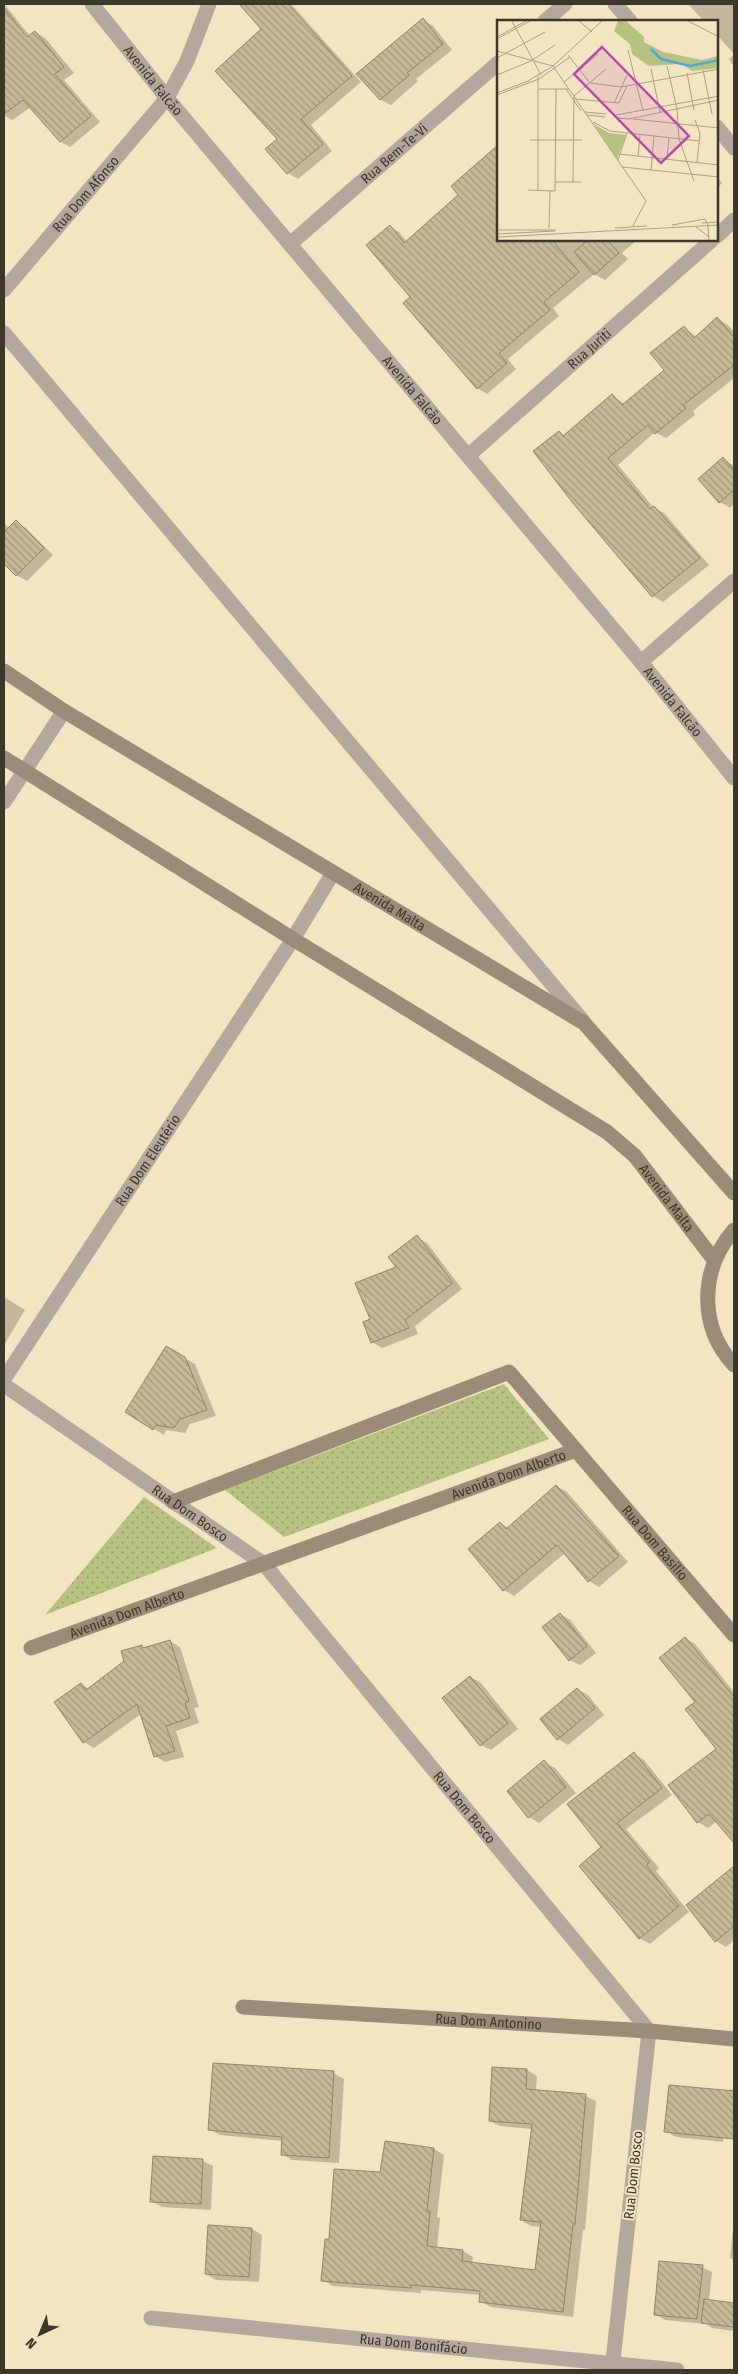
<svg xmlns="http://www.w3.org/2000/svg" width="738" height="2374" viewBox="0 0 738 2374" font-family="'Fira Sans Condensed',sans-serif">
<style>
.grass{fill:url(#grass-dots)}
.shadow{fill:#0003}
.building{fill:url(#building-back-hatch);stroke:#928465}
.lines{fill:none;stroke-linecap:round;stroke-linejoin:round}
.street{stroke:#b4a89c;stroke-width:15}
.secondary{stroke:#9b8b79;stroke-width:15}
.labels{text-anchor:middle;stroke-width:4;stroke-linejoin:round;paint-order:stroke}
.street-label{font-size:14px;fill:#3c3729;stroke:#f3e4c2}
.inset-river{fill:none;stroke:#4fa9d8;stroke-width:2.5}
.inset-road{fill:none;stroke:#aa9f85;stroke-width:1}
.view{fill:#b94aa7;fill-opacity:0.15;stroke:#b94aa7;stroke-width:2.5}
.inset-edge{fill:none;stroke:#3c3729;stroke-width:2.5}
</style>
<defs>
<pattern id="grass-dots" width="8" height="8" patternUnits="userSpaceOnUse" patternTransform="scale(1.25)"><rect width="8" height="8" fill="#b7c281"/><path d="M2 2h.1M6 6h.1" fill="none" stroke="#969e6a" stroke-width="1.8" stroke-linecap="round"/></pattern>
<pattern id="building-back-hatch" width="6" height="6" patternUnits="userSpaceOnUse" patternTransform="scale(1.25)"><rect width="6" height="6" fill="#c7b998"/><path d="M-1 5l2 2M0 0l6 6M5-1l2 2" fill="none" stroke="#a3977c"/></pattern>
</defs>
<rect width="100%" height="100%" fill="#f3e4c2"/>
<path class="grass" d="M 504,1384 L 549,1439 L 284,1537 L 225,1490 Z
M 144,1497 L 217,1548 L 45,1615 Z"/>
<path class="shadow" d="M 4,4 L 30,36 L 35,32 L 45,38 L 74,73 L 64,80 L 100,122 L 70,147 L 61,142 L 31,107 L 12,120 L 4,115 Z
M 258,4 L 291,4 L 361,82 L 311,125 L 332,151 L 298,179 L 288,173 L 267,149 L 279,139 L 263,29 L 248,12 Z
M 688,4 L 734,4 L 734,54 L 717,35 L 717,21 L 704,21 Z
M 423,20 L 433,26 L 452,50 L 416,79 L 418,81 L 391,105 L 381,100 L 358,74 Z
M 734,55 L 734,67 L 729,59 Z
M 498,147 L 498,240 L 637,240 L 622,253 L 628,259 L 605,280 L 594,274 L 553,308 L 559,316 L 508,359 L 516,369 L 487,394 L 477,388 L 412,297 L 390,227 L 399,232 L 407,242 L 460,195 Z
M 717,177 L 722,183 L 717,188 Z
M 718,319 L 728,325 L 734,332 L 734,378 L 693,411 L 695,415 L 666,438 L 655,432 L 618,465 L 654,508 L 664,513 L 709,565 L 663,602 L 653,596 L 559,432 L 565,436 L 612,396 L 625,404 L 666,370 L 684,328 L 697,337 Z
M 723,459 L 734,466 L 734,504 L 730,508 L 720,502 Z
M 16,522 L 26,528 L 53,555 L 27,581 L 16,575 L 4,563 L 4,523 L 9,528 Z
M 417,1237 L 427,1243 L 462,1289 L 415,1326 L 418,1334 L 382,1348 L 372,1342 L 372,1320 L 398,1268 Z
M 4,1297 L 25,1310 L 4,1345 Z
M 166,1348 L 195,1364 L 216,1416 L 190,1424 L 185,1433 L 166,1430 L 164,1435 L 127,1412 Z
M 556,1486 L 567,1492 L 628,1562 L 599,1587 L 589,1581 L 565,1553 L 514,1596 L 504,1590 L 500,1523 L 509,1528 Z
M 560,1614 L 570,1620 L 596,1653 L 580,1665 L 570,1660 Z
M 685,1638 L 695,1644 L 734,1692 L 734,1841 L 717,1821 L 708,1828 L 698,1822 L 670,1786 L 717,1749 L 697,1702 Z
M 170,1641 L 180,1647 L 199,1707 L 194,1708 L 199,1723 L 176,1731 L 184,1757 L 165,1762 L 155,1756 L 141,1714 L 94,1748 L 84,1742 L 81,1684 L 89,1689 L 125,1662 L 142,1646 L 146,1649 Z
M 471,1677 L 481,1683 L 518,1729 L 491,1750 L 481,1745 Z
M 577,1689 L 588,1695 L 604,1715 L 568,1745 L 558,1739 Z
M 634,1754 L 644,1760 L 672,1795 L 626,1829 L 659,1868 L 656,1871 L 689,1912 L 650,1944 L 639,1938 L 603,1848 Z
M 544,1762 L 555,1768 L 576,1793 L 539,1823 L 529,1817 L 508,1791 Z
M 734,1868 L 734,1940 L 726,1947 L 716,1941 L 687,1905 Z
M 527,2070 L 537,2076 L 536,2091 L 585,2096 L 596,2101 L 585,2230 L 583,2230 L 573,2317 L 491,2307 L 480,2301 L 481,2295 L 421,2290 L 421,2293 L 333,2286 L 323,2280 L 330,2240 L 381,2174 L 386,2142 L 434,2149 L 444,2155 L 437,2217 L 440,2218 L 437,2249 L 463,2251 L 473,2257 L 472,2264 L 536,2271 L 542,2227 L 531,2226 L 521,2220 L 532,2129 L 500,2126 L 490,2121 Z
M 333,2073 L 344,2079 L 339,2163 L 292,2160 L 282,2154 L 283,2141 L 220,2135 L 209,2129 Z
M 730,2089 L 734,2090 L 734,2129 L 724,2128 L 723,2142 L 676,2137 L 666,2131 L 730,2092 Z
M 203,2161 L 213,2166 L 211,2210 L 162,2207 L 152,2201 Z
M 734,2219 L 734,2260 L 730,2258 Z
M 252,2229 L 262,2235 L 259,2282 L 216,2280 L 206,2274 Z
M 702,2267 L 712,2272 L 709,2301 L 734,2304 L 734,2331 L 712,2328 L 706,2324 L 665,2320 L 655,2314 Z
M 161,2369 L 200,2369 L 202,2370 L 161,2370 Z"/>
<path class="building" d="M 239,4 L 288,4 L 352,76 L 301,119 L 323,144 L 287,174 L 265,149 L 277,139 L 215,71 L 261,29 Z
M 4,8 L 27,37 L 35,31 L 64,67 L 55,74 L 91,116 L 60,142 L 23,100 L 4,114 Z
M 423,18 L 443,44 L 407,73 L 409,75 L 380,100 L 356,74 Z
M 498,145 L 498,240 L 552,240 L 579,272 L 544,302 L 550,310 L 499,353 L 507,363 L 477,389 L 403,303 L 410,297 L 366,245 L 390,225 L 404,243 L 458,195 L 451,186 Z
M 588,240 L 607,240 L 619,253 L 594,275 L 574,252 Z
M 717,317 L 734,337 L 734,365 L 683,405 L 686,408 L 655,434 L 648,425 L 608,458 L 650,509 L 654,506 L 700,558 L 652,597 L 572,502 L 533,451 L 559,431 L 563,436 L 612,394 L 622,405 L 664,370 L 650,353 L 684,326 L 694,338 Z
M 723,457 L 734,470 L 734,490 L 719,503 L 698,479 Z
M 16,520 L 44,548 L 16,576 L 4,564 L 4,532 Z
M 417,1235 L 453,1283 L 405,1320 L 409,1328 L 371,1343 L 363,1322 L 370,1319 L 355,1283 L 396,1267 L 388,1257 Z
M 166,1346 L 185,1357 L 207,1410 L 180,1419 L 174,1428 L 156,1425 L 153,1430 L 125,1412 Z
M 556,1485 L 619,1556 L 588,1582 L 557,1545 L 503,1591 L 468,1549 L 500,1522 L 506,1529 Z
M 560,1613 L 587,1646 L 569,1661 L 542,1627 Z
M 685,1637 L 734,1697 L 734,1843 L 709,1814 L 697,1823 L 668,1785 L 716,1749 L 685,1709 L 695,1702 L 659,1658 Z
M 170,1640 L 189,1701 L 185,1703 L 190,1718 L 166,1726 L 175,1751 L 154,1757 L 137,1704 L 83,1743 L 54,1702 L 81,1683 L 86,1690 L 124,1661 L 121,1651 L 142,1645 L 143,1648 Z
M 470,1676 L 508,1723 L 480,1746 L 442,1698 Z
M 577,1688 L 595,1708 L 557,1740 L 540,1719 Z
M 634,1752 L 662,1788 L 617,1823 L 650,1862 L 646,1865 L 679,1906 L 639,1939 L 579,1866 L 601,1847 L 567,1804 Z
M 544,1760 L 566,1787 L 528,1818 L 507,1791 Z
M 734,1866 L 734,1926 L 715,1942 L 686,1905 Z
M 213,2063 L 334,2071 L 329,2158 L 281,2155 L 282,2137 L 208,2130 Z
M 492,2067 L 527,2069 L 526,2089 L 586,2094 L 575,2225 L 573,2225 L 563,2312 L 479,2302 L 480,2291 L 411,2285 L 411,2288 L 321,2281 L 325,2239 L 329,2239 L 334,2169 L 380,2172 L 385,2141 L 434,2148 L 427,2211 L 430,2211 L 427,2246 L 463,2250 L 462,2261 L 535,2270 L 541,2222 L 520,2220 L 532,2124 L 489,2121 Z
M 669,2085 L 734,2091 L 734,2139 L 664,2132 Z
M 153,2156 L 203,2159 L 201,2204 L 150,2202 Z
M 208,2225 L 252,2228 L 249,2277 L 205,2274 Z
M 659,2261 L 703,2265 L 697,2319 L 654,2315 Z
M 704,2299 L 734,2303 L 734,2327 L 701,2323 Z"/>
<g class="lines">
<g class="street">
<path id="s1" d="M 92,4 L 167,98 L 641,662 L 734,778"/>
<path d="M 615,4 L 630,21"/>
<path d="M 545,21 L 565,4"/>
<path d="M 717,127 L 734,148"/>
<path d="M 717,236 L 734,220"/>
<path id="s2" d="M 290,244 L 498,63"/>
<path id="s3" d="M 4,290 L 167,98 L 187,61 L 209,4"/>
<path d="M 4,333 L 583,1021"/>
<path id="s4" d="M 468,456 L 712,240"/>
<path d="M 641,662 L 734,581"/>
<path d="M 4,802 L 64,711"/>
<path id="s5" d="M 4,1379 L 293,939 L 333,873"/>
<path id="s6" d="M 4,1385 L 264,1564 L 649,2031 L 612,2370"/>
<path id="s7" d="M 151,2318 L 677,2370"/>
</g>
<g class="secondary">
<path id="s8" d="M 4,671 L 64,711 L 584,1023 L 734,1193"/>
<path id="s9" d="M 4,758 L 293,939 L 607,1132 L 635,1156 L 714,1260"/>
<path d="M 734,1230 C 700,1269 698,1326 734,1365"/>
<path id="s10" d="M 173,1502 L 509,1372 L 734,1635"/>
<path id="s11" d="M 31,1648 L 576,1450"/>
<path id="s12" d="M 243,2007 L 649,2031 L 734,2039"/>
</g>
</g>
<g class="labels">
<g class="street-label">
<text dy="5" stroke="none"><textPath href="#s1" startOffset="98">Avenida Falcão</textPath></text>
<text dy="5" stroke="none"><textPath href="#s2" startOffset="138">Rua Bem-Te-Vi</textPath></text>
<text dy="5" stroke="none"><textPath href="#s3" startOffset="126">Rua Dom Afonso</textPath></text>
<text dy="5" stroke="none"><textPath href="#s4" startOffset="162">Rua Juriti</textPath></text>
<text dy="5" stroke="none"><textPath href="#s1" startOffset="502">Avenida Falcão</textPath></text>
<text dy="5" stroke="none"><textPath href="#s1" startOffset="908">Avenida Falcão</textPath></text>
<text dy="5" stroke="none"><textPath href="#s8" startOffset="452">Avenida Malta</textPath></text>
<text dy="5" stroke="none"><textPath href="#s5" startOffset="262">Rua Dom Eleutério</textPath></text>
<text dy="5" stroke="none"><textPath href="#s9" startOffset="799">Avenida Malta</textPath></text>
<text dy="5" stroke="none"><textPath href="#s11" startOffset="508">Avenida Dom Alberto</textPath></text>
<text dy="5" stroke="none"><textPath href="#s6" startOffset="226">Rua Dom Bosco</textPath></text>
<text dy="5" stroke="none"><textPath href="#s10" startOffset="585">Rua Dom Basilio</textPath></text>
<text dy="5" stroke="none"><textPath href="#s11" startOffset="102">Avenida Dom Alberto</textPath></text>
<text dy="5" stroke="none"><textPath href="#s6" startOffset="631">Rua Dom Bosco</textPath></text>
<text dy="5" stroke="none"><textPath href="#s12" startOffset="246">Rua Dom Antonino</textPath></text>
<text transform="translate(633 2175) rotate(-84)" y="5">Rua Dom Bosco</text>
<text dy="5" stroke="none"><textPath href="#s7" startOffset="264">Rua Dom Bonifácio</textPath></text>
</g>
</g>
<g transform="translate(497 20)">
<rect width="221" height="221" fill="#f3e4c2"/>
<path d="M 97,104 L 112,113 L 129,115 L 120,139 Z" fill="#b7c281"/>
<path d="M 121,1 L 129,1 L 147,17 L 147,22 L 166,32 L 205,40 L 221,36 L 221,48 L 195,51 L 185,44 L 152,46 L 135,34 L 133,24 L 117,11 Z" fill="#b7c281"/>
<path class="inset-river" d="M 154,29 L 164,39 L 193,46 L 222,40"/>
<path class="inset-road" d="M 15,1 L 44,55M 82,1 L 95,12M 191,1 L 222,17M 0,17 L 29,1M 0,19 L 33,1M 131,30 L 146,91M 0,31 L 56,46 L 149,181 L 136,206M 71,35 L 93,63 L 124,67 L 222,49M 0,38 L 48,12M 170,46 L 180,89 L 182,119 L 197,161M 154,49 L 163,92M 206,50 L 215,94M 190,53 L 197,90M 0,55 L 34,41 L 58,25M 41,56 L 41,171M 67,62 L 101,34M 42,69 L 72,69M 69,69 L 84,91M 0,73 L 31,61 L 56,46 L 105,1M 0,75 L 42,59 L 73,37M 79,79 L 122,83 L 130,66M 117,83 L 130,55M 88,92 L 109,94M 90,95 L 108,97M 119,95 L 222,76M 119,98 L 132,99 L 222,80M 136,99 L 222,108M 198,100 L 203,114 L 200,142M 96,102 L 113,111 L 202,121M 33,120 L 85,120M 122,134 L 222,145M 141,136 L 143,115M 170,139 L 172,118M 121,140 L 130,113M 125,147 L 222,157M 154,150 L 157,116M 59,162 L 84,162M 76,162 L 77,76 L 109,49M 31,170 L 58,171 L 59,69M 205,203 L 222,202M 175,205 L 208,199 L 211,205M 211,206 L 212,221M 199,207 L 212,217M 52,208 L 53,171M 118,208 L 150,206M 0,210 L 59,210M 0,214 L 58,211M 0,217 L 222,205"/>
<path class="view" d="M 105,27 L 192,116 L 164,143 L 77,54 Z"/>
<rect width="221" height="221" class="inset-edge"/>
</g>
<rect width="738" height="2374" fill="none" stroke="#3c3729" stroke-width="10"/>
<g transform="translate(40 2334) rotate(224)" stroke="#f3e4c2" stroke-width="4" paint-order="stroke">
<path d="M0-4L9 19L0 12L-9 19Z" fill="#3c3729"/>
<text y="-8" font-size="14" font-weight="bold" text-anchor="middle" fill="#3c3729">N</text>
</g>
</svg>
